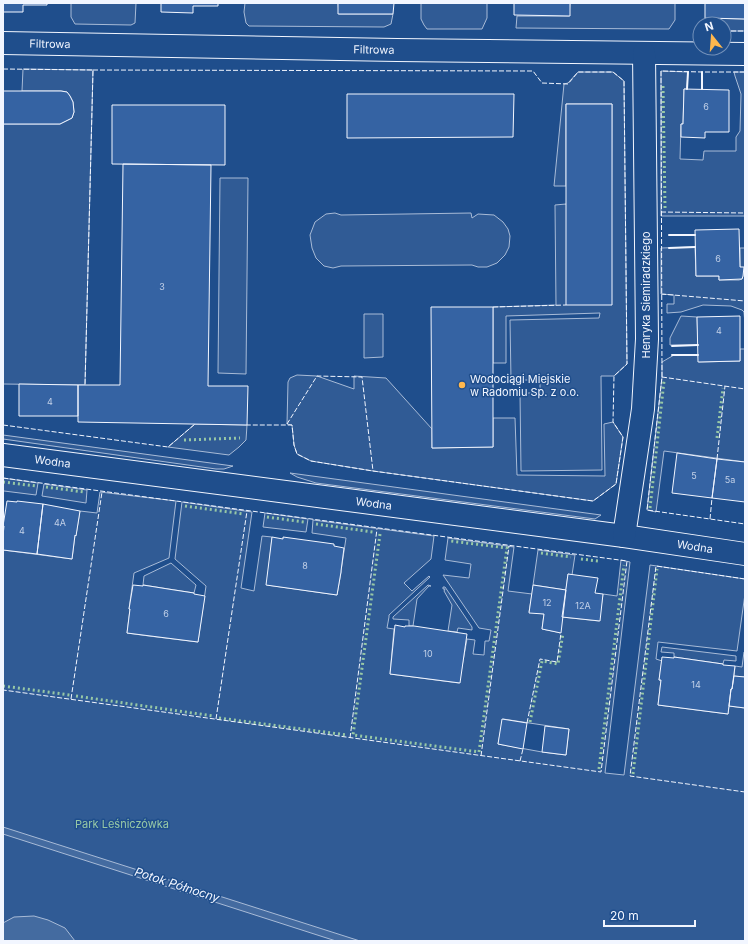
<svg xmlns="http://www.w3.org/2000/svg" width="748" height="944" viewBox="0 0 748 944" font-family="Inter,sans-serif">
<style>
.built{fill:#305b95;stroke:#a8bbd7;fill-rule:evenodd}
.water{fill:#446ba0;stroke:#a8bbd7}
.building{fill:#3563a3;stroke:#f2f6ff}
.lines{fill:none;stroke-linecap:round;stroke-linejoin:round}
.minor-casing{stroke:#f2f6ff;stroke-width:24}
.minor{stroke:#1f4e8c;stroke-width:22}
.hedge{stroke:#97c8a6;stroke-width:3;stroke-dasharray:2 3;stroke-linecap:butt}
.fence{stroke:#f2f6ff;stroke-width:1;stroke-dasharray:5 2;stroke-linecap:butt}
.wall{stroke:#f2f6ff;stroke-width:2}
.poi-dot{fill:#ffb74d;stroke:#1f4e8c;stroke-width:1.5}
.labels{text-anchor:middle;stroke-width:3;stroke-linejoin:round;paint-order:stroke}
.number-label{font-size:9px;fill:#c3d1e8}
.street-label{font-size:11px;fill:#f2f6ff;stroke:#1f4e8c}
.poi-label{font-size:11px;fill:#f2f6ff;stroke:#1f4e8c;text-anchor:start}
.park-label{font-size:11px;fill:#97c8a6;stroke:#1f4e8c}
.water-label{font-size:12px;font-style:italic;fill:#f2f6ff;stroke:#1f4e8c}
</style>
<rect width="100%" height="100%" fill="#1f4e8c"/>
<path class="built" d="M 71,3 L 136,3 L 135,23 L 131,25 L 75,24 L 71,17 Z
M 245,3 L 338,3 L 339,14 L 393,14 L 391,24 L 384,27 L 249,26 L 246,23 L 244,12 Z
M 421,3 L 487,3 L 487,18 L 482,29 L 427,29 L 424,25 L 421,19 Z
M 570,3 L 675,3 L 675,20 L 669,29 L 516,28 L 517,16 L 569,16 Z
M 705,18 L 745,19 L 745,31 L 724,31 L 724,24 L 708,24 Z
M 23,69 L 93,70 L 85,385 L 3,384 L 3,124 L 60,124 L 72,118 L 74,112 L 73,102 L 70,96 L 67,92 L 61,91 L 22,91 Z
M 661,71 L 688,72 L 687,89 L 684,89 L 683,124 L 681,124 L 680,159 L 703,160 L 704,151 L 736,151 L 736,137 L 740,131 L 741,94 L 735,76 L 734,72 L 745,72 L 745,216 L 661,216 Z
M 578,72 L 613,72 L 624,81 L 627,364 L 614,376 L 601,376 L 602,470 L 521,471 L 520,393 L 540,393 L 540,380 L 511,380 L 510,320 L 599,318 L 600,313 L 506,316 L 506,363 L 493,363 L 493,307 L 556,305 L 555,205 L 566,204 L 611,305 L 612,104 L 566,104 L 566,186 L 554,186 L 564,84 L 568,83 Z
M 220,178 L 248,178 L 246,374 L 218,373 Z
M 335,213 L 341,215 L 471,213 L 472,218 L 478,214 L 494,215 L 503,222 L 508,229 L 510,236 L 509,247 L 505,255 L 497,263 L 487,267 L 478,267 L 472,265 L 341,266 L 333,268 L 324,266 L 316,258 L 312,248 L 310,235 L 315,222 L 326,214 Z
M 695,247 L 696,276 L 719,276 L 719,280 L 739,280 L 742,279 L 743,276 L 744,268 L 740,267 L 740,248 L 745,248 L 745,324 L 744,312 L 742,310 L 731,306 L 703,305 L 681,312 L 667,313 L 667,304 L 674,304 L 674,295 L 661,294 L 661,248 Z
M 364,314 L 383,314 L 383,357 L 364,358 Z
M 681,316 L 697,317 L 698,345 L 670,345 L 670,338 Z
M 740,349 L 745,349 L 745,462 L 664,451 L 656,512 L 647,510 L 662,377 L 662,362 L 674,355 L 698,355 L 699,362 L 740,361 Z
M 297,375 L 317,376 L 354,389 L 354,376 L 386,378 L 432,429 L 432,448 L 493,447 L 493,418 L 515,418 L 517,475 L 605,476 L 604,424 L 613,422 L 623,437 L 616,484 L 593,501 L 373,471 L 311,461 L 297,454 L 294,445 L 292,425 L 287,424 L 288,382 L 290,378 Z
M 195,424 L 247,425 L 246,440 L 239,447 L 229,455 L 168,447 Z
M 3,435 L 233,466 L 224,469 L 216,469 L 3,439 Z
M 290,473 L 601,515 L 595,519 L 316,483 L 297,477 Z
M 3,478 L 38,483 L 36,495 L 4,491 L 3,492 Z
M 44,484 L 87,490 L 86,503 L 42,496 Z
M 100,492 L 176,501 L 169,558 L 134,573 L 129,609 L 130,609 L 127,633 L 149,636 L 198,642 L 206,586 L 175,559 L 182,502 L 252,512 L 241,588 L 254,591 L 262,536 L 272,537 L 267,585 L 337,595 L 341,572 L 341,571 L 346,538 L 312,533 L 313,520 L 434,536 L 431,559 L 404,583 L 412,591 L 429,576 L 430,577 L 389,615 L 389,617 L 387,628 L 394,629 L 390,674 L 459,683 L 467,639 L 475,640 L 473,654 L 484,655 L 485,641 L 489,641 L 491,630 L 479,628 L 443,575 L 469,578 L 471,564 L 445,560 L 448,538 L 514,547 L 508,591 L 532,594 L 529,612 L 544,614 L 542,629 L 557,632 L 560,633 L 562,617 L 599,621 L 603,594 L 617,596 L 621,560 L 630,562 L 605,773 L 624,775 L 650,565 L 745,579 L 745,594 L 737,651 L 658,642 L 656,659 L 662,661 L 659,680 L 661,680 L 658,705 L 728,714 L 729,706 L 745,708 L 745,941 L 3,941 L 3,550 L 72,559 L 75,535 L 76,535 L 80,511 L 97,513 ZM 503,719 L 569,729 L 566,755 L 542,752 L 498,744 Z
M 265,513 L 308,519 L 306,532 L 263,527 Z
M 538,550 L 575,555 L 572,575 L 568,574 L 566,590 L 533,585 Z
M 171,563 L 196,585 L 194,593 L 143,585 L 144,576 Z
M 428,585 L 431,586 L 429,586 L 417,599 L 413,626 L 409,626 L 409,620 L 393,619 L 393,617 Z
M 443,587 L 445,587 L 472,627 L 472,630 L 458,628 L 457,632 L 448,631 L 452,605 L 444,591 L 445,589 L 443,589 Z
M 662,647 L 736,656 L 736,661 L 724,660 L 723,664 L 674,657 L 674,653 L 661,652 Z
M 744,652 L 745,652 L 745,677 L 734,676 L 735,666 L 742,667 Z"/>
<path class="water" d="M 3,827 L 360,941 L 336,941 L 3,834 Z
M 34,916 L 48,920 L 65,928 L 75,941 L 3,941 L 3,923 L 14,917 Z"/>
<path class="building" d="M 3,3 L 47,3 L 47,5 L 23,5 L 23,12 L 3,12 Z
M 161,3 L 218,3 L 218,6 L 193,6 L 193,13 L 161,12 Z
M 338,3 L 394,3 L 393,14 L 338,14 Z
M 514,3 L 570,3 L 570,16 L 514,15 Z
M 705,3 L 745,3 L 745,19 L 705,18 Z
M 684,89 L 729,90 L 729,132 L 705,132 L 705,138 L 681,137 L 681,124 L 683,124 Z
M 3,91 L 61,91 L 67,92 L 70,96 L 73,102 L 74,112 L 72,118 L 60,124 L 3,124 Z
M 347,94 L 514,94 L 513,137 L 347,138 Z
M 566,104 L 612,104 L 612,305 L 566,305 Z
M 112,105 L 225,105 L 225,165 L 112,164 Z
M 123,164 L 211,165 L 208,386 L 248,386 L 247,425 L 78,422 L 78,385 L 120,385 Z
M 739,229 L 740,267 L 744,267 L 743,276 L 742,279 L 719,280 L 719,276 L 696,276 L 695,230 Z
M 431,307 L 493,307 L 493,447 L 432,448 Z
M 740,316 L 740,361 L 698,362 L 697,317 Z
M 19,384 L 78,385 L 78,416 L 19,416 Z
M 677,453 L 717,459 L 712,498 L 672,493 Z
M 717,459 L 745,462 L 745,502 L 712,498 Z
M 7,501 L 17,502 L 17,501 L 43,504 L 37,554 L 3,550 L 3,536 L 4,526 L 3,526 Z
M 43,504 L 80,511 L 76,536 L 75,535 L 72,559 L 37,554 Z
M 272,537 L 283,539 L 283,537 L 334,544 L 334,546 L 344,548 L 341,571 L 341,572 L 337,595 L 266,585 Z
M 568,574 L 598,578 L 595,593 L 603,594 L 600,621 L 562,617 Z
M 133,585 L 143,586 L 143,585 L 168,589 L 194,593 L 194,594 L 205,596 L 198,642 L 127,633 L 130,609 L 129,609 Z
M 533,585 L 566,590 L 561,633 L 542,629 L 544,614 L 529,613 Z
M 395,625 L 405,627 L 405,626 L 414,626 L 467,634 L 460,683 L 390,674 Z
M 662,657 L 674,658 L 674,657 L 723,664 L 723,665 L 735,666 L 732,689 L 731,689 L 728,714 L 658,705 L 661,680 L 659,680 Z
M 734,676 L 745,677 L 745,708 L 729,706 L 731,689 L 732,689 Z
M 502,719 L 527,723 L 523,749 L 498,744 Z
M 545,726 L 569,729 L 566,755 L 542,752 Z"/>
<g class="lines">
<defs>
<g id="minor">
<path id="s1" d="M 3,43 L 397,50 L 745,54"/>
<path id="s2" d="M 3,455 L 624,536 L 745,554"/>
<path d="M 624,536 L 643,409 L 647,339 L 644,53"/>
</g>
</defs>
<use href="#minor" class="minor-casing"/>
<use href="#minor" class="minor"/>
<path class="hedge" d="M 663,86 L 665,208
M 717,438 L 723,388
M 184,440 L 240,438
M 3,482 L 36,486
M 46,487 L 84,492
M 185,506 L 244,514
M 650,508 L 664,381
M 267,517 L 304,522
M 316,524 L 373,532
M 380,534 L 353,735 L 479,752 L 507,548 L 451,541
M 541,553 L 571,557
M 581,559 L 598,561
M 3,686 L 70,695
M 76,696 L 213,716
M 219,718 L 347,735
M 530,722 L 542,661 L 558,664 L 563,633
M 599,769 L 624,565
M 633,774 L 657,569"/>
<path class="fence" d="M 705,18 L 708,24
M 724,31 L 745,31
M 3,69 L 93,70 L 85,385
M 93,70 L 533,71 L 542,83 L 568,84 L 578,72 L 613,72 L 624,81 L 627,364 L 614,376 L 613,422 L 623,437 L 616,484 L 593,501 L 373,471 L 311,461 L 297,454 L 294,445 L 292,425 L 247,425
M 745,72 L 702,72 L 661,71 L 662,377 L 647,510 L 745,524
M 661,212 L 745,213
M 661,294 L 745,301
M 493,307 L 566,305
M 662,377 L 745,389
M 287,424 L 317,376 L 362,377 L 373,471
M 3,425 L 168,447 L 195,424
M 717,459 L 725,386
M 3,478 L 627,561 L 601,772 L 3,690
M 710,519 L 712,498
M 745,579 L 656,566 L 630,776 L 745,792
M 71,699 L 102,492
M 216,719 L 247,511
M 527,723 L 540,659 L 557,662 L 561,633
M 350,738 L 377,529
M 481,756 L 509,546
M 520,761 L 523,749"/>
<path class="wall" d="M 687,89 L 688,72
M 702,89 L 702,72
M 669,235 L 695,235
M 669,248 L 695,247
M 672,346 L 698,345
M 672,355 L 698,355"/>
</g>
<circle class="poi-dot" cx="462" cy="385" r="4"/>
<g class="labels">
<g class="number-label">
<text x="706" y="110">6</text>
<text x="718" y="262">6</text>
<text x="162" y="290">3</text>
<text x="719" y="334">4</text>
<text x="50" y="405">4</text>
<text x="694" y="479">5</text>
<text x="730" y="483">5a</text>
<text x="60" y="526">4A</text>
<text x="22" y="534">4</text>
<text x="305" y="569">8</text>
<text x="547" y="606">12</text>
<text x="583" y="609">12A</text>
<text x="166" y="617">6</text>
<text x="428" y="657">10</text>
<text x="696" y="688">14</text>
</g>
<g class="street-label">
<text dy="4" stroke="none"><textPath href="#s1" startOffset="47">Filtrowa</textPath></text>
<text dy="4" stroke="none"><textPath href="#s1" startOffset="371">Filtrowa</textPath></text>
<text transform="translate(646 295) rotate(-90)" y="4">Henryka Siemiradzkiego</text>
<text dy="4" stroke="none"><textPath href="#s2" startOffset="50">Wodna</textPath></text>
<text dy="4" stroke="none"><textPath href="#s2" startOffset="374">Wodna</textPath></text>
<text dy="4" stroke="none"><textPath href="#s2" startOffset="698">Wodna</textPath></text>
</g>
<g class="poi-label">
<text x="470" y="383">Wodociągi Miejskie<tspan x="470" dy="13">w Radomiu Sp. z o.o.</tspan></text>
</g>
<g class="park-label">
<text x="122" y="828">Park Leśniczówka</text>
</g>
<g class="water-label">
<text transform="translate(177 885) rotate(18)" y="4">Potok Północny</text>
</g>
</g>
<rect width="748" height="944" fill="none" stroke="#f2f6ff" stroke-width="8"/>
<g transform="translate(712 36) rotate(343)"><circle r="19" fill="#1f4e8c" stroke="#7391ba"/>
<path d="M0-3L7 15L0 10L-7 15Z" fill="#ffb74d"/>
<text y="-6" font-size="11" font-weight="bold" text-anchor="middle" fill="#f2f6ff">N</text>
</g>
<path d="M604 920v6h91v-6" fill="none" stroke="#f2f6ff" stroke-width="2"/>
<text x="610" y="920" font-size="12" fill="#f2f6ff" stroke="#1f4e8c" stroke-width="3" paint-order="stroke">20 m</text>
</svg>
